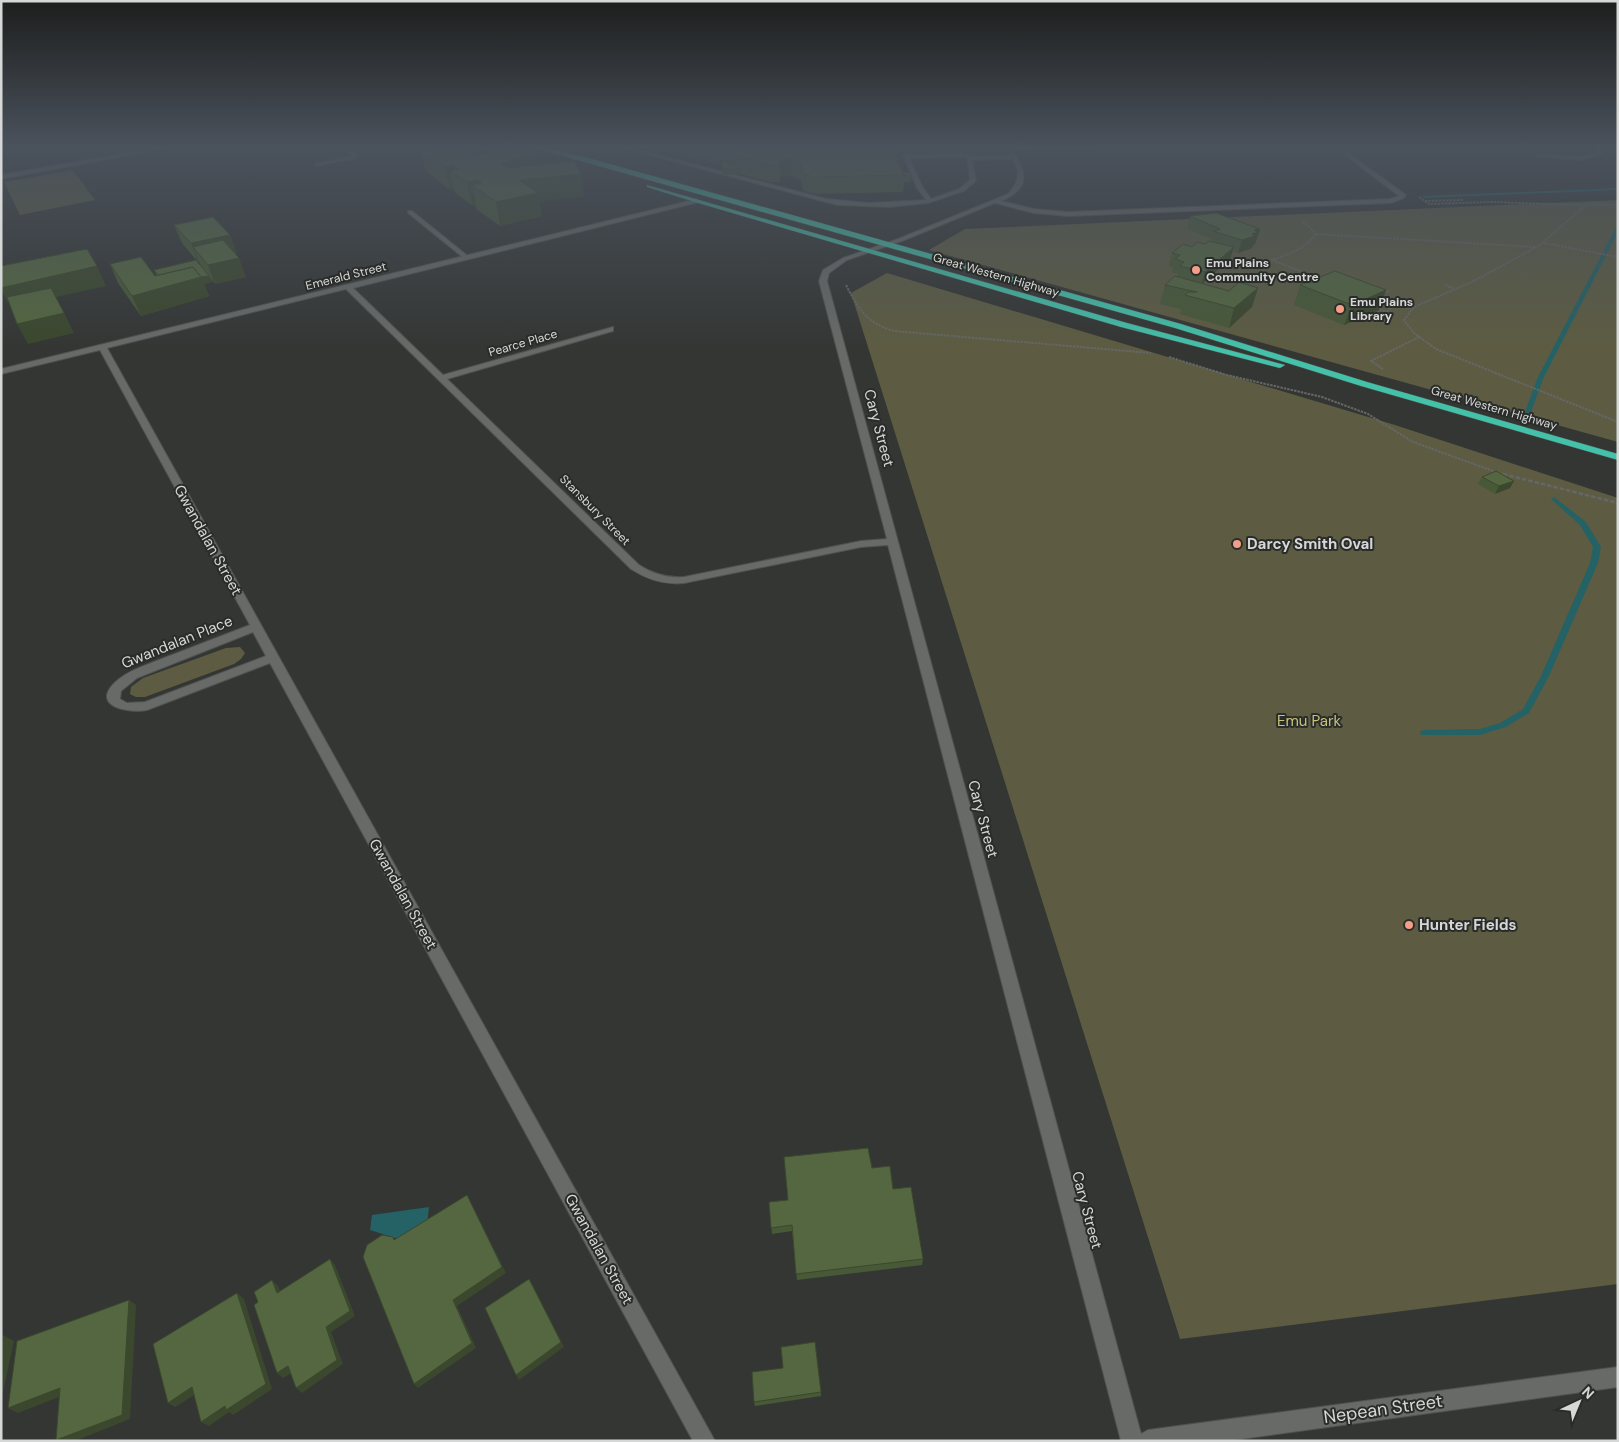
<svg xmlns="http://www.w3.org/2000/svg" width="1619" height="1442" viewBox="0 0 1619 1442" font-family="'DM Sans',sans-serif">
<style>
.green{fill:#5d5c42}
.water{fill:#246265}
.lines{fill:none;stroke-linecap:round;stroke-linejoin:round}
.stream{fill:#246265;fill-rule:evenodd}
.service-casing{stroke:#505250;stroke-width:2}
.minor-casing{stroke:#505250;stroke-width:2}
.trunk-casing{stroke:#505250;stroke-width:1}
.path-far1{stroke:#656766;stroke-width:2;stroke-dasharray:2.5 1;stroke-linecap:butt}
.path{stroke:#656766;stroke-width:2.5;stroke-dasharray:4.5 2;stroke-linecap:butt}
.service{fill:#686a68;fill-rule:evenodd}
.minor{fill:#686a68;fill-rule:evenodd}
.trunk{fill:#44c1a9;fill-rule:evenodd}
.wall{fill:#485937}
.shaded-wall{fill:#3b482d}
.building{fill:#546740;stroke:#3b482d}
.poi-dot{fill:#f49e88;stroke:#2a2c2a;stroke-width:2}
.labels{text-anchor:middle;stroke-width:4;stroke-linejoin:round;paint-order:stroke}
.far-poi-label{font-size:12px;font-weight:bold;fill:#d6d8d7;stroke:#2a2c2a;text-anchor:start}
.far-street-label{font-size:12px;fill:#d6d8d7;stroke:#2a2c2a}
.street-label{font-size:15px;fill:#d6d8d7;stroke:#2a2c2a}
.poi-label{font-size:15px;font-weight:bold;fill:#d6d8d7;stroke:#2a2c2a;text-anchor:start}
.park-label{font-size:15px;fill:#c7c37c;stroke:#2a2c2a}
.near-street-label{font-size:18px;fill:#d6d8d7;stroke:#2a2c2a}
</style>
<rect width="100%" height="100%" fill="#343634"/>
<path class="green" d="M 73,170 L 95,200 L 20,215 L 4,182 Z
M 1618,200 L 1618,442 L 929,250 L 965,229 Z
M 887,273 L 1395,425 L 1618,498 L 1618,1284 L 1180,1339 L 851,293 Z
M 240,647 L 245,653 L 241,659 L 234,664 L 145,697 L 136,697 L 130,694 L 131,687 L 143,678 L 226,648 Z"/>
<path class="water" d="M 429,1207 L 427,1226 L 404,1241 L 370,1230 L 372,1215 Z"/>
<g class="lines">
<path class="stream" d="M 1618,188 L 1618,190 L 1424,198 L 1422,197 L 1424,196 Z
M 1618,226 L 1618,232 L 1543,379 L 1531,412 L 1526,413 L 1525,412 L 1537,379 L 1616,227 Z
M 1554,497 L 1586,522 L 1601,547 L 1598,563 L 1549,676 L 1529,713 L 1506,727 L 1480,735 L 1421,735 L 1420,733 L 1421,731 L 1424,730 L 1480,729 L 1500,723 L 1523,709 L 1541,676 L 1590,563 L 1593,547 L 1580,525 L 1552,500 L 1551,499 Z"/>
<defs>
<path id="service" d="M 341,146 L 347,146 L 357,154 L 356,158 L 316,166 L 316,164 L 352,156 Z
M 616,146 L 624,146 L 827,199 L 869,203 L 926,200 L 917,188 L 903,155 L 968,153 L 970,156 L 1015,155 L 1018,157 L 1015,159 L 972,160 L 976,181 L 964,191 L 928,203 L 889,207 L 837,205 ZM 967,157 L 970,180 L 959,189 L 931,199 L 923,188 L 909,158 Z
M 408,211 L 412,211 L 469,257 L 469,259 L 465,259 L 408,213 Z"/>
<path id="minor" d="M 167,146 L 178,146 L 1,179 L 1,175 Z
M 1004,146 L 1101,146 L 1098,148 L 1012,150 C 1028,173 1030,189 1001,201 L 1034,209 L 1068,212 L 1390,199 L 1399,196 L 1333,146 L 1339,146 L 1406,195 L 1404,198 L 1391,203 L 1068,216 L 1034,213 L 995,203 L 902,241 L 847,260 L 829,273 L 827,281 L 1141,1434 L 1148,1430 L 1618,1367 L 1618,1387 L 1227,1441 L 1121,1441 L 888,545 L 861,547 L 684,583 C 664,585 648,580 631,569 L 346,289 L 107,348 L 715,1441 L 693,1441 L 270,663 L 147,710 C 124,714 88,704 119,679 C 132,669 149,664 164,658 C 193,647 221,636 250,625 L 100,350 L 1,374 L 1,369 L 697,199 L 699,202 L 353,288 L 443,375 L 613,327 L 613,331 L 447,379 L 639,565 C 653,574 667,578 684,577 L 861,541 L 887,539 L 819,281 L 823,270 L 843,258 L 898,239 L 1008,194 C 1026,174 1016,164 1004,146 ZM 253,632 L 266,656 L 145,702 L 127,703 L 120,699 L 121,691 L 137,678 Z
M 1598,146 L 1604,146 L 1601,155 L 1581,160 L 1535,156 L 1538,154 L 1581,156 L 1596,153 Z"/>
<path id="trunk" d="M 528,146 L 537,146 L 585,157 L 1181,324 L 1367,382 L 1618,454 L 1618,460 L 1361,386 L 1175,328 Z
M 647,185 L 1127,323 L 1285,365 L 1280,368 L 1121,327 L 695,202 L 647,187 Z"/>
</defs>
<use href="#service" class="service-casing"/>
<use href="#minor" class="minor-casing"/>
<use href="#trunk" class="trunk-casing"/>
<path class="path-far1" d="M 3,146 L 11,158
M 470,146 L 500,151
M 1419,197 L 1429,204 L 1491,202 L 1583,205
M 1425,201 L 1463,200
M 1618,205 L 1587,204 L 1540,245 L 1474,281 L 1414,307 L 1404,320 L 1414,333 L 1436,349 L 1618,422
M 1303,221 L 1316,234 C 1305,249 1289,254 1272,260 L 1321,279
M 1316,234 L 1535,247
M 1544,243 L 1618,257
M 1229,263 L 1272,260
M 846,285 C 858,309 868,324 894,331 L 1151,353
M 1445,285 L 1455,289
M 1389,291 L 1383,293 L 1383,298 L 1392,306
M 1376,308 L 1387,312
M 1387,312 L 1392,306 L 1413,308
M 1169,357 L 1227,375 L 1322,397 L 1368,414 L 1413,442 L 1507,476
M 1383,369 L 1371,361 L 1419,337"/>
<path class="path" d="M 1503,474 L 1618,503"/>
<use href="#service" class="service"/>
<use href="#minor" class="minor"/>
<use href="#trunk" class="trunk"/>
</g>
<path class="wall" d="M 687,146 L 895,146 L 895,148 L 892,148 L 903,172 L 912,176 L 911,182 L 904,182 L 903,192 L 815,194 L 803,191 L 801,180 L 790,175 L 780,178 L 780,182 L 770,182 L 741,174 L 722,175 L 722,163 L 719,165 L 708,161 L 708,159 L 704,158 L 700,160 L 687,156 Z
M 420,149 L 539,165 L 584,196 L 539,201 L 542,216 L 500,226 L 476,209 L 476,205 L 472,205 L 455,193 L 454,189 L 450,190 L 426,171 Z
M 1190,216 L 1260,229 L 1255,244 L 1253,245 L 1252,248 L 1238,253 L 1233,251 L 1230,259 L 1202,284 L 1252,307 L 1229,328 L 1180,314 L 1181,309 L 1160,304 L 1165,285 L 1177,277 L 1178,274 L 1172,272 L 1173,267 L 1169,266 L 1172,253 L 1192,247 L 1205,244 L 1211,241 L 1211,239 L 1187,229 Z
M 174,225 L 237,253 L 235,253 L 246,277 L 215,284 L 210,277 L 212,282 L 204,284 L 209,296 L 141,316 L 118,283 L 110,264 L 155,276 L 157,276 L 154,270 L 201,266 L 199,262 L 198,262 L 182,243 Z
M 1300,285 L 1386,290 L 1379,310 L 1344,325 L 1294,305 Z
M 1482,477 L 1510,488 L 1495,494 L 1478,484 Z
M 872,1168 L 893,1189 L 923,1259 L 922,1265 L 797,1280 L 792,1231 L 772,1234 L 769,1202 L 787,1200 Z
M 821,1392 L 821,1396 L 755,1406 L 754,1402 Z"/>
<path class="shaded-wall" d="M 537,152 L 541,174 L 581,174 L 584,196 L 539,201 L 542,216 L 500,226 L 496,202 L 501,164 Z
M 704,152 L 704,158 L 700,160 L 700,154 Z
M 723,157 L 723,163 L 719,165 L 718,159 Z
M 790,158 L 790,175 L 780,178 L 779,161 Z
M 454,165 L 456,175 L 450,171 L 454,189 L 450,190 L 445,167 Z
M 478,180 L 480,192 L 472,185 L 476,204 L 472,205 L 467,182 Z
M 1260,229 L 1255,244 L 1253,245 L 1252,248 L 1238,253 L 1242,240 L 1254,230 Z
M 230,235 L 237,253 L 204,261 L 193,247 L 199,262 L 198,262 L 191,243 Z
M 1234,247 L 1230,259 L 1201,285 L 1205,272 Z
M 239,258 L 246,277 L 215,284 L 208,265 Z
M 97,266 L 106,286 L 56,297 L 74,333 L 28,344 L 17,324 L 11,307 L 1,290 L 1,288 Z
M 209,276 L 212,282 L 204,284 L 209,296 L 141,316 L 132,296 L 166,286 Z
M 1258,288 L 1252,307 L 1229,328 L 1234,308 Z
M 1386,290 L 1379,310 L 1344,325 L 1352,305 Z
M 1514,481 L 1510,488 L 1495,494 L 1499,486 Z
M 467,1195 L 506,1273 L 457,1306 L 476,1348 L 418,1388 L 414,1384 L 453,1300 Z
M 330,1259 L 335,1265 L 355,1316 L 331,1332 L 343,1364 L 302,1393 L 296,1388 L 326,1327 Z
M 272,1280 L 278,1286 L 283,1299 L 277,1293 Z
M 532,1284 L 564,1347 L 519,1380 L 516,1375 Z
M 237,1293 L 244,1299 L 272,1389 L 233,1415 L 229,1412 L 209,1426 L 201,1422 L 225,1406 Z
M 129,1300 L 136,1305 L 130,1419 L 75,1441 L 56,1440 Z
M 1,1334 L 14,1341 L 1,1401 Z
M 288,1366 L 295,1371 L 283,1378 L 277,1373 Z
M 192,1387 L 199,1392 L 175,1407 L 168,1403 Z
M 60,1388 L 69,1393 L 18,1413 L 8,1408 Z"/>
<path class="building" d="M 438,146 L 459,146 L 475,156 L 509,146 L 515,146 L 537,152 L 501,164 L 508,168 L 574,161 L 581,174 L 519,180 L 538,193 L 496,202 L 472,185 L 482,183 L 478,180 L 467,182 L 450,171 L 459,169 L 454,165 L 445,167 L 420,149 Z
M 720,146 L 891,146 L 904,175 L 815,177 L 803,174 L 801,163 L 790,158 L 779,161 L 780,165 L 769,165 L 728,153 L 727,150 L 732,149 Z
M 687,148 L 704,152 L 700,154 L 686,150 Z
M 711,154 L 723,157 L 718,159 L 708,156 Z
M 725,158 L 727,158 L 728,164 L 741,169 L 722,169 L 721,161 L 725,161 Z
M 903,172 L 909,172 L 912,176 L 904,176 Z
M 1216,213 L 1260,229 L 1254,230 L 1258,232 L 1252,234 L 1255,236 L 1242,240 L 1213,231 L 1220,229 L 1190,216 Z
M 213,217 L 230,235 L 191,243 L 174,225 Z
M 223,240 L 239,258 L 208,265 L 193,247 Z
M 1209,241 L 1234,247 L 1205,272 L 1180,266 L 1184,262 L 1175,259 L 1180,255 L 1172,253 L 1183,244 L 1192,247 L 1197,242 L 1205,244 Z
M 87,249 L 97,266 L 1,288 L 1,266 Z
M 141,257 L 155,276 L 193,267 L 201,277 L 132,296 L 110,264 Z
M 196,260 L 209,276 L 201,277 L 193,267 L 158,275 L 154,270 Z
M 1335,271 L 1386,290 L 1352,305 L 1300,285 Z
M 1175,276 L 1229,291 L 1239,282 L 1258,288 L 1234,308 L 1185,295 L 1188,292 L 1197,292 L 1165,285 Z
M 51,288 L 64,313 L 17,324 L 7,297 Z
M 1496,471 L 1514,481 L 1499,486 L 1482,477 Z
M 868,1148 L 872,1168 L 890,1166 L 893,1189 L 911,1187 L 923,1259 L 796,1274 L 792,1225 L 771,1228 L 769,1202 L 788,1200 L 784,1157 Z
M 467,1195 L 502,1267 L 453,1300 L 472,1343 L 414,1384 L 363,1257 L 367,1245 L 382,1235 L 393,1237 L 394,1240 Z
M 330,1259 L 350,1311 L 326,1327 L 337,1360 L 296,1388 L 288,1366 L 277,1373 L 254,1305 L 258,1302 L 254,1292 L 272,1280 L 277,1293 Z
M 529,1279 L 561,1342 L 516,1375 L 485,1308 Z
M 237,1293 L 266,1384 L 226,1410 L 225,1406 L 201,1422 L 192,1387 L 168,1403 L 153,1344 Z
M 129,1300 L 122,1415 L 56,1440 L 60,1388 L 8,1408 L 17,1341 Z
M 815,1342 L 821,1392 L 754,1402 L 752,1372 L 783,1368 L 781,1347 Z"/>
<linearGradient id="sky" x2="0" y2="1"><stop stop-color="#1d1e1d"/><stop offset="0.42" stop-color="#4a525c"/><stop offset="1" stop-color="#4a525c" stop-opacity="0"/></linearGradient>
<rect width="1619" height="348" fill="url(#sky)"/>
<g class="poi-dot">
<circle cx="1196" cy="270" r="5"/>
<circle cx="1340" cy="309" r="5"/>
<circle cx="1237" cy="544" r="5"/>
<circle cx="1409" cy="925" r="5"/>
</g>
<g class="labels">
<g class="far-poi-label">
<text x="1206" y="267">Emu Plains<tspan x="1206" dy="14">Community Centre</tspan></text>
<text x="1350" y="306">Emu Plains<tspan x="1350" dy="14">Library</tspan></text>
</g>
<g class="far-street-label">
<text transform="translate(996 275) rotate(16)" y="4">Great Western Highway</text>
<text transform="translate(346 276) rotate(-14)" y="4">Emerald Street</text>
<text transform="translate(523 343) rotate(-16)" y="4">Pearce Place</text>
<text transform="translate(1494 408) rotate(16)" y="4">Great Western Highway</text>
<text transform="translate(595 510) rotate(45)" y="4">Stansbury Street</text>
</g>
<g class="street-label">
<text transform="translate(879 428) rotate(75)" y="5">Cary Street</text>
<text transform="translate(208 540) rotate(61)" y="5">Gwandalan Street</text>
<text transform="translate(177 642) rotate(-22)" y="5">Gwandalan Place</text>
<text transform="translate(983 819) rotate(75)" y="5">Cary Street</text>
<text transform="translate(403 894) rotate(61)" y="5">Gwandalan Street</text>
<text transform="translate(1087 1210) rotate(75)" y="5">Cary Street</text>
<text transform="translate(599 1249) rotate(61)" y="5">Gwandalan Street</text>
</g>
<g class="poi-label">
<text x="1247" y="549">Darcy Smith Oval</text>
<text x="1419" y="930">Hunter Fields</text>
</g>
<g class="park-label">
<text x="1309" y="726">Emu Park</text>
</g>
<g class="near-street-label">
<text transform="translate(1383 1409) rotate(-8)" y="6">Nepean Street</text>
</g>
</g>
<rect width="1619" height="1442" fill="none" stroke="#d6d8d7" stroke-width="5"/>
<g transform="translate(1579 1402) rotate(44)" stroke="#2a2c2a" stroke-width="4" paint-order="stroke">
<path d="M0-4L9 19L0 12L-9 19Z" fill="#d6d8d7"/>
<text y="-8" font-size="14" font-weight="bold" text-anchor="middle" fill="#d6d8d7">N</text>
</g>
</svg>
